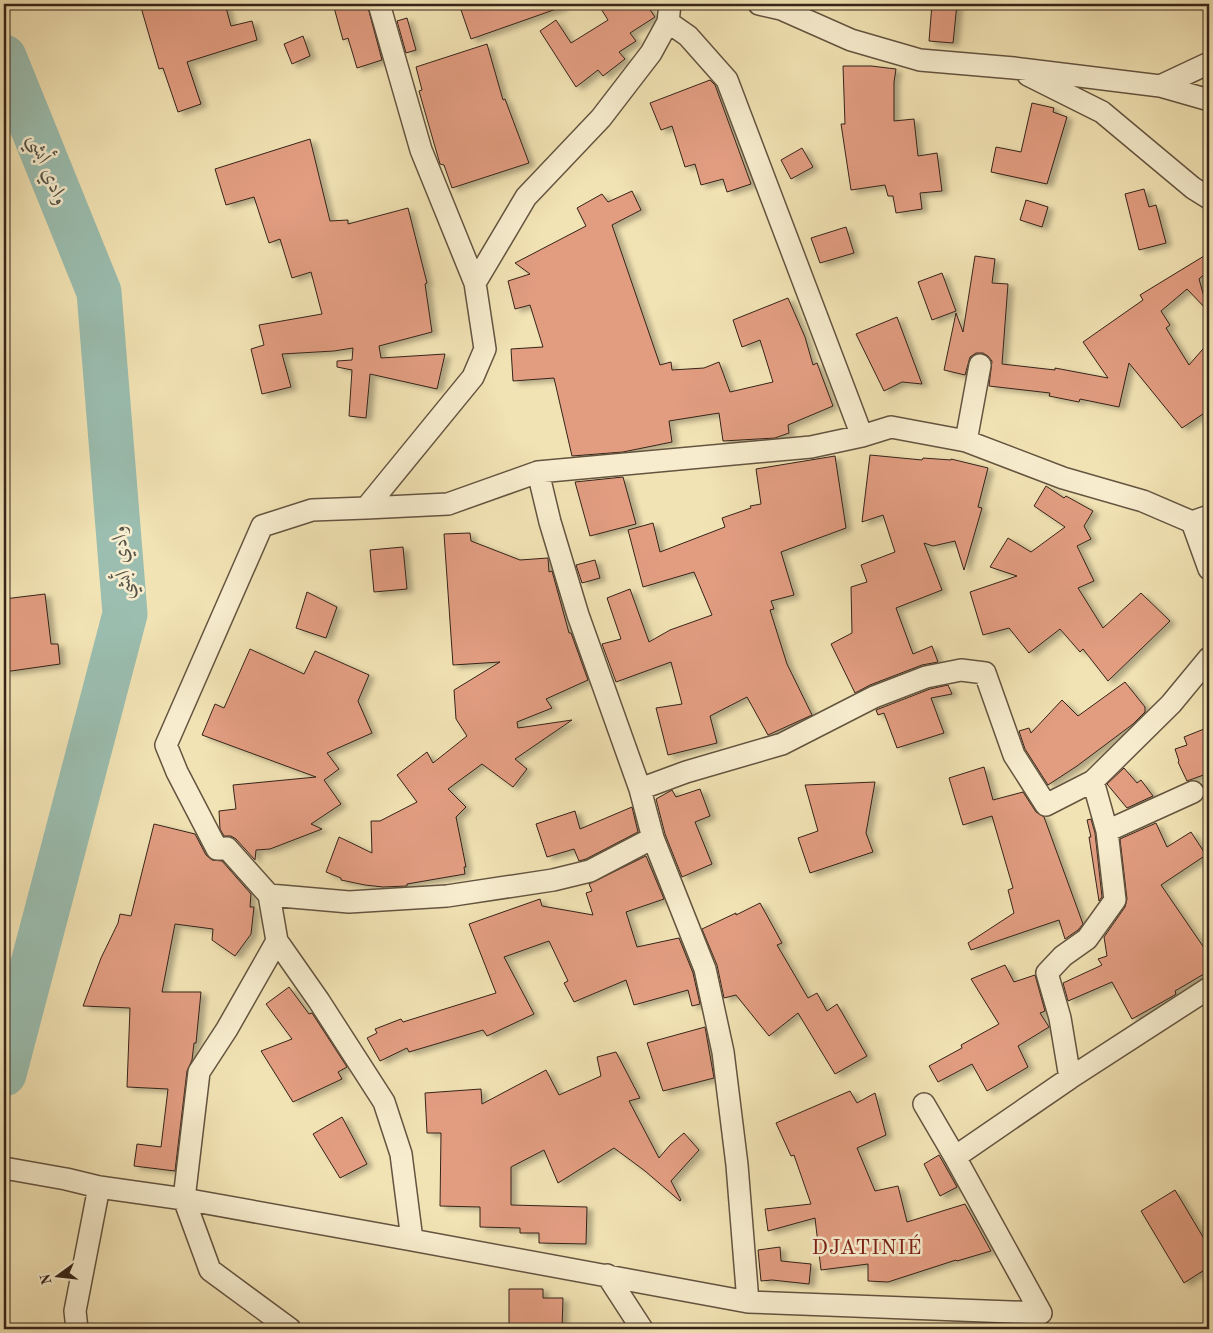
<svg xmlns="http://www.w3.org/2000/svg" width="1213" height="1333" viewBox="0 0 1213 1333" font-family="'Old Standard TT',Amiri,serif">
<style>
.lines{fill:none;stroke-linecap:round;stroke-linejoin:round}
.river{stroke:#9bbeb0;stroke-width:45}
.building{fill:#e29d81;stroke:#352419;filter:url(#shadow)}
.street-casing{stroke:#645440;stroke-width:24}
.street{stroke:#f7edce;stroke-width:21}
.labels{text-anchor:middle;stroke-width:5;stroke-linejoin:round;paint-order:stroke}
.water-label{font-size:21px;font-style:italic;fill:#545246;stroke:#f7edce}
.neighbourhood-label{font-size:21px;letter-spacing:1px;fill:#7a1f14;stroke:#f7edce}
</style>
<defs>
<filter id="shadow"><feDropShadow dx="5.5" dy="3" stdDeviation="2.5" flood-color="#0004"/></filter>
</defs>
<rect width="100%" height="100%" fill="#f2e3b4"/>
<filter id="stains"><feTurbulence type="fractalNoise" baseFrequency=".004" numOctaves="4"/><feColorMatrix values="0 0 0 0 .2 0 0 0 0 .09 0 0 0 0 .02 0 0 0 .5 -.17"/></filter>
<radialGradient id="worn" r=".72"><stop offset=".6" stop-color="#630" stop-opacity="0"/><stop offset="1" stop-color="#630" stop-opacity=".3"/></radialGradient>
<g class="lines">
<path class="river" d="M 4,57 L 99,292 L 125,614 L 4,1074"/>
</g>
<path class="building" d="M 140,4 L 225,4 L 231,26 L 252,21 L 257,40 L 187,62 L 201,104 L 178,112 L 163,68 L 159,69 Z
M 333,4 L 367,4 L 382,60 L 357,68 L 348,38 L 343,40 Z
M 459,4 L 561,4 L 562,7 L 471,39 Z
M 598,4 L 646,4 L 655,17 L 630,33 L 636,41 L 619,52 L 625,59 L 603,76 L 598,70 L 576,87 L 540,31 L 556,20 L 571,43 L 608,20 Z
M 932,4 L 957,4 L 953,43 L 929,41 Z
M 407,18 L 416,50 L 406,53 L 397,21 Z
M 303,36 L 310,56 L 292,64 L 284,44 Z
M 487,44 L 503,100 L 505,99 L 529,163 L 452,188 L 444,165 L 440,164 L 427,119 L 419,91 L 422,90 L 416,67 Z
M 843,66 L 871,66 L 896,69 L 894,82 L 894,121 L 914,119 L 918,156 L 937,153 L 942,191 L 920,193 L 922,209 L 896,213 L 893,196 L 888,196 L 885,185 L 851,190 L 841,124 L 845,124 Z
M 710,80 L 715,85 L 751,184 L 727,192 L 723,179 L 701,185 L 695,164 L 685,167 L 672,126 L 661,130 L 650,103 Z
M 1032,103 L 1054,108 L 1053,112 L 1067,117 L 1047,184 L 991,172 L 996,147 L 1021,152 Z
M 310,139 L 330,221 L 348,220 L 348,224 L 408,208 L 427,283 L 425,284 L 432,332 L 379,346 L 381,358 L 445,354 L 437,389 L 370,374 L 366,418 L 349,416 L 352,370 L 337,367 L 337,361 L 352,360 L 353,348 L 334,351 L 282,354 L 291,387 L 262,394 L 251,349 L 264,345 L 259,325 L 322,314 L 311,272 L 292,278 L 280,239 L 269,243 L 254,197 L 226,205 L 215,169 Z
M 802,148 L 813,167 L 791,179 L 781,160 Z
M 1144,189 L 1149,207 L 1156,205 L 1166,243 L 1139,250 L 1125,194 Z
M 632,191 L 641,210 L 612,225 L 660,365 L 671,362 L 672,370 L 704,368 L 719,362 L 730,392 L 773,382 L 760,340 L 742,347 L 733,320 L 788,298 L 805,337 L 813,365 L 817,363 L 833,406 L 788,425 L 789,433 L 775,438 L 723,441 L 719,413 L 669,421 L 672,442 L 623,452 L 572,456 L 554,378 L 513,381 L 511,349 L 543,347 L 530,305 L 515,309 L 508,281 L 530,274 L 515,263 L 586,226 L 577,208 L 602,194 L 608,202 Z
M 1026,200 L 1048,207 L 1042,227 L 1020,220 Z
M 846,227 L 854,253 L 820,263 L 811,238 Z
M 1209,253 L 1209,270 L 1199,279 L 1208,311 L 1187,289 L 1161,311 L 1170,325 L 1166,328 L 1189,365 L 1209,342 L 1209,410 L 1182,428 L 1129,363 L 1119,407 L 1080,399 L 1079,402 L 1049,396 L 1050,393 L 989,386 L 992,361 L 988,356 L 983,353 L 976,353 L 970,357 L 965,375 L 944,370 L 956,313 L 963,332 L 975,256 L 995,259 L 992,283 L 1008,284 L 1002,364 L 1055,370 L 1055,368 L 1108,378 L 1083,342 L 1143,300 L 1140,295 Z
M 942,273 L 956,311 L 932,320 L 918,282 Z
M 897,317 L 922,384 L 902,382 L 884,391 L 856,334 Z
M 870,455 L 922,460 L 923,458 L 951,460 L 951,459 L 988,468 L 978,507 L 982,508 L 964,570 L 955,541 L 933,546 L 924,543 L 942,590 L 896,608 L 913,654 L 932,646 L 938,662 L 922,665 L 870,685 L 855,693 L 831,644 L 852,633 L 851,587 L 867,582 L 861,565 L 895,552 L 883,515 L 862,522 Z
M 835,456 L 846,528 L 781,552 L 794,595 L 771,601 L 774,609 L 770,610 L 787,664 L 812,715 L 768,735 L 747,697 L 710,716 L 717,743 L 668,755 L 656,708 L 682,704 L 671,662 L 616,682 L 602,644 L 621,639 L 607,598 L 630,589 L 649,642 L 670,630 L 712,615 L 694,572 L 643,587 L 628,530 L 653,523 L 660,552 L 725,527 L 722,518 L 751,508 L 750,506 L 761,504 L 756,469 Z
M 623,477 L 636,524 L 590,536 L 575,482 Z
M 1046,486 L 1064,498 L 1066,496 L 1093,511 L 1084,526 L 1091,539 L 1077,546 L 1094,581 L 1078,588 L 1103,628 L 1141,593 L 1170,621 L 1108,681 L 1083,649 L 1080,652 L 1060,629 L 1029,653 L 1009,628 L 983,635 L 970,592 L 1017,576 L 990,567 L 1008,538 L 1031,552 L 1065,527 L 1034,506 Z
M 470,533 L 471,541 L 520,560 L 548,558 L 549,572 L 552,571 L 569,633 L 571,633 L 588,680 L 546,699 L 552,708 L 517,722 L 518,728 L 572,720 L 515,759 L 527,769 L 513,787 L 482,764 L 448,789 L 466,807 L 456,817 L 466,867 L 464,867 L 465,874 L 407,884 L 407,886 L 383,887 L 365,885 L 341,880 L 341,878 L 326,872 L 339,837 L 372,853 L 371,821 L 380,821 L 417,802 L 397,775 L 427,752 L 433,763 L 467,736 L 456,719 L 454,690 L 500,662 L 453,665 L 444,534 Z
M 403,547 L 407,589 L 374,592 L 370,550 Z
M 595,560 L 600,578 L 582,583 L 576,565 Z
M 307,592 L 337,607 L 326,638 L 296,628 Z
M 45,594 L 51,644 L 58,644 L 60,664 L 4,672 L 4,599 Z
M 250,649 L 304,674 L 315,651 L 369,675 L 358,701 L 372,733 L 327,753 L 339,769 L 324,780 L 341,804 L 311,824 L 322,829 L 270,849 L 256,850 L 255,860 L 236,839 L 231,836 L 224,836 L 220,829 L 219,811 L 236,809 L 233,785 L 316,777 L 202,735 L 215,704 L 224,708 Z
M 1125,682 L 1145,707 L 1145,712 L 1133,724 L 1077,766 L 1048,785 L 1025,749 L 1019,731 L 1029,728 L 1031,733 L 1062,700 L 1078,716 Z
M 948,685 L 952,694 L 931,698 L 944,733 L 897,748 L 884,713 L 878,715 L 876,710 L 930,689 Z
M 1209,727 L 1209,773 L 1187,781 L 1178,762 L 1179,761 L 1175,749 L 1187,745 L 1184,737 Z
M 984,767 L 993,800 L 1023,792 L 1036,812 L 1044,817 L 1083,924 L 1078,930 L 1065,939 L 1059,920 L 971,950 L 968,943 L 1014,913 L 1008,890 L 1013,888 L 992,816 L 963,825 L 949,778 Z
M 1124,768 L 1137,783 L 1141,780 L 1153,796 L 1127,808 L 1107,784 Z
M 875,782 L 866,833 L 873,852 L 810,873 L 798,838 L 818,831 L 805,785 Z
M 700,789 L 710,816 L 695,822 L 712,864 L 682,877 L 665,834 L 656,799 L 672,790 L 676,797 Z
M 632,807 L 638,832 L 586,859 L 579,861 L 574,849 L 547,857 L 536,824 L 575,811 L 580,829 Z
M 1091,819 L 1095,833 L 1102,897 L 1099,901 L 1089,837 L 1091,837 L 1087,820 Z
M 1156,823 L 1167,847 L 1191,832 L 1206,855 L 1161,885 L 1209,955 L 1209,971 L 1175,991 L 1176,994 L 1173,996 L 1132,1019 L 1112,982 L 1068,1001 L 1063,983 L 1102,965 L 1098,959 L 1107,956 L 1104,937 L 1125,907 L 1127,899 L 1120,839 Z
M 154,824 L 195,834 L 206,855 L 212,860 L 222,861 L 251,894 L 250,907 L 254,907 L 251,934 L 235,956 L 212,940 L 213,929 L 175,924 L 162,992 L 201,992 L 196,1043 L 194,1043 L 192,1060 L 187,1071 L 175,1171 L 134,1166 L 137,1144 L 161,1147 L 168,1089 L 127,1087 L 130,1008 L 83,1006 L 101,958 L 118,923 L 120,914 L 131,916 Z
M 646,856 L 664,899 L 626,912 L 637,947 L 679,938 L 693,973 L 700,1004 L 692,1006 L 688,990 L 634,1005 L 626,980 L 574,1002 L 564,983 L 568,981 L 549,941 L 504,957 L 534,1014 L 487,1036 L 483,1030 L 409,1052 L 407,1048 L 380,1061 L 367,1038 L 377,1033 L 375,1029 L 401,1019 L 403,1022 L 496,993 L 469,924 L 540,899 L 542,906 L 593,915 L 586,893 L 592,891 L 589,884 Z
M 760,903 L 782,943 L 777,945 L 808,998 L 817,993 L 827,1011 L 837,1004 L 867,1056 L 835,1074 L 798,1013 L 769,1036 L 736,995 L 724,998 L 717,965 L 702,929 L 736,913 L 736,915 Z
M 1005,965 L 1014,982 L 1035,975 L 1045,1011 L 1040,1013 L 1049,1027 L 1018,1046 L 1028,1067 L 987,1091 L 972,1064 L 938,1082 L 929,1066 L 962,1048 L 961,1045 L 999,1024 L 971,979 Z
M 289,987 L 309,1014 L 312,1013 L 347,1067 L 338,1072 L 342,1079 L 293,1102 L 261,1051 L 292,1039 L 266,1004 Z
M 705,1027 L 714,1078 L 663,1091 L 647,1043 Z
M 616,1052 L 640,1098 L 629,1101 L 659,1158 L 670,1145 L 684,1133 L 699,1150 L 671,1181 L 681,1200 L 680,1201 L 645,1171 L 614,1148 L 558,1183 L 544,1150 L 511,1167 L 511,1205 L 587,1207 L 586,1244 L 539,1243 L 539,1233 L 520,1233 L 520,1228 L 480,1227 L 480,1207 L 440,1206 L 441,1133 L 427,1133 L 425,1093 L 481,1089 L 482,1104 L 546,1070 L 559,1095 L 601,1076 L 597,1057 Z
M 850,1091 L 857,1103 L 875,1093 L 886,1135 L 857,1148 L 875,1191 L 898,1186 L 907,1222 L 965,1204 L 991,1251 L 957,1261 L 956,1260 L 888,1282 L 868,1281 L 868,1264 L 821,1270 L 815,1218 L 768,1231 L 765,1209 L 811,1204 L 794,1155 L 791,1156 L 776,1123 Z
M 342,1117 L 367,1164 L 340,1178 L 313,1134 Z
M 939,1155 L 957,1187 L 940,1196 L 924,1164 Z
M 1175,1190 L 1209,1247 L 1209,1267 L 1184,1283 L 1141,1211 Z
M 780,1247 L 781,1261 L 811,1264 L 809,1284 L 772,1280 L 761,1281 L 758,1250 Z
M 509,1289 L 543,1289 L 543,1298 L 563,1298 L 562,1329 L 509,1329 Z"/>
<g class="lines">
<defs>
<path id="street" d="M 379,4 L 421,150 L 475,283
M 759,4 L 781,9 L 851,40 L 920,60 L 1014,68 L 1160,86 L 1209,63
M 668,22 L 688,36 L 727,80 L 862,436
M 1028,75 L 1102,112 L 1193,188 L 1209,198
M 1160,86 L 1209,100
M 966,441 L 980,365
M 538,472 L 550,522 L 578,615 L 640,789 L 686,772 L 782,744 L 874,697 L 926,677 L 961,670 L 985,673 L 1014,755 L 1046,805 L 1093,781 L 1171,704 L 1209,658
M 366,508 L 448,504 L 538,472 L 811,447 L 862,436 L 891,427 L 966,441 L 1063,478 L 1143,501 L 1192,522 L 1209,516
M 1192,522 L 1209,569
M 1107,831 L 1193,792
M 269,895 L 349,902 L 447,896 L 553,880 L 590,871 L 653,838 L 640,789
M 1070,1078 L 1060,1018 L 1047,973 L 1063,956 L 1087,939 L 1115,900 L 1107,831 L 1093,781
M 924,1104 L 955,1157
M 4,1168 L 66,1179 L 99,1187 L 184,1199 L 199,1072 L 227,1029 L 277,941 L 269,895 L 227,848 L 217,849 L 177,772 L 166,745 L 262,526 L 312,510 L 366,508 L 473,377 L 485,349 L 475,283 L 526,197 L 601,118 L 651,53 L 668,22 L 670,4
M 184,1199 L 412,1240 L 401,1154 L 384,1102 L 319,1001 L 277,941
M 184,1199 L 210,1270 L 290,1329
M 412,1240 L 748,1302 L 737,1165 L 723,1052 L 705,969 L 653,838
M 607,1275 L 642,1329
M 748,1302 L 1041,1313 L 955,1157 L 1070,1078 L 1209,988
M 77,1329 L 75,1311 L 99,1187"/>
</defs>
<use href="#street" class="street-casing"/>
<use href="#street" class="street"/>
</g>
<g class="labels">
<g class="water-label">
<text transform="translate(49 169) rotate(68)" y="7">وادي أبشي</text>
<text transform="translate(121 563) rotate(-95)" y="7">وادي أبشي</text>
</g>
<g class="neighbourhood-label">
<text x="867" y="1254">DJATINIÉ</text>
</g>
</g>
<rect width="1213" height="1333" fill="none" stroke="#f2e3b4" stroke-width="20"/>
<rect x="5" y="5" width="1203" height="1323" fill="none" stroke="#352419" stroke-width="2.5"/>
<rect x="10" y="10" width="1193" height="1313" fill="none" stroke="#352419"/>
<g transform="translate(58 1276) rotate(255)" stroke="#f7edce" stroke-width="4" paint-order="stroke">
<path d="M0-4L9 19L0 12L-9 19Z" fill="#352419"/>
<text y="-8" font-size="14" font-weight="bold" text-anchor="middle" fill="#352419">N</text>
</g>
<rect width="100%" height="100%" filter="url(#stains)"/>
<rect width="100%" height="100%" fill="url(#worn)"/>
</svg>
